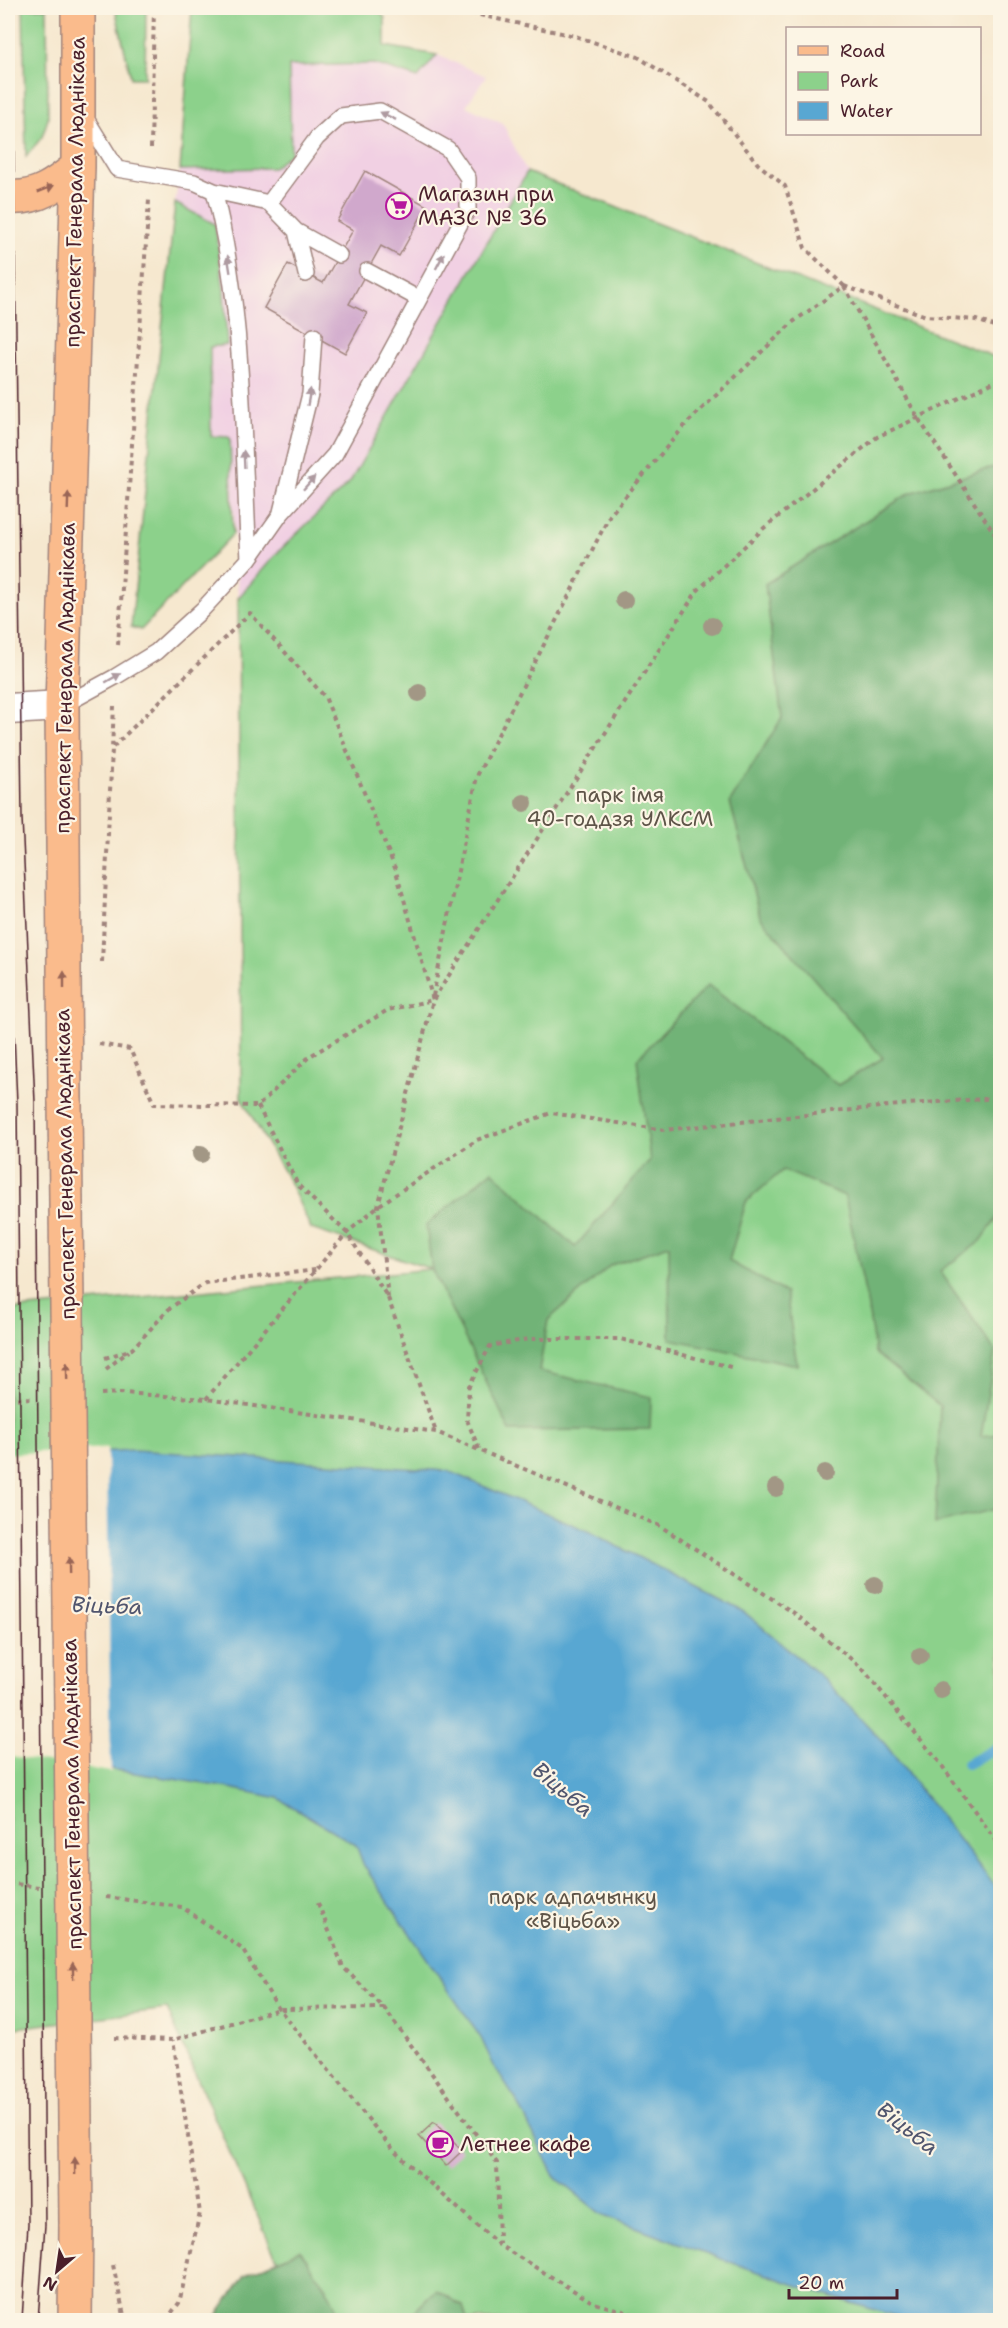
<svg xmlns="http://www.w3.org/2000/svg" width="1008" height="2328" viewBox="0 0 1008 2328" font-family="'Shantell Sans',sans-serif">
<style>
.built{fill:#f1d0e3}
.green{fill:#8cd18b;stroke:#6b785b;stroke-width:1.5}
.forest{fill:#71b377;stroke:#5e6951;stroke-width:1.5}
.water{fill:#58a7d2;stroke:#51637e;stroke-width:1.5}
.pier{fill:#f6e8cf}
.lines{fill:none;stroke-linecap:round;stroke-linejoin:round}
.stream{stroke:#58a7d2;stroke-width:10}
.building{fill:#d0a8cc}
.service-casing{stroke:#a0847d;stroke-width:18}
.minor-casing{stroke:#a0847d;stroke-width:33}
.primary-casing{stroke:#a0847d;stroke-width:36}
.path{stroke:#a0847d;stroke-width:4;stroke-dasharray:4.5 4.5;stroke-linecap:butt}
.service{stroke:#fff;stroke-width:15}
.minor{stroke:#fff;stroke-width:30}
.primary{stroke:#fabb8c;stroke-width:33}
.tram{stroke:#4a1f2b;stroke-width:1.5}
.primary-bridge-casing{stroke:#a0847d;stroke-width:36;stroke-linecap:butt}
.primary-bridge{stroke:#fabb8c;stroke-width:33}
.tree{fill:#a29785}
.oneway{fill:#ae9aa0}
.oneway2{fill:#996557}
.labels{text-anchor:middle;stroke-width:4.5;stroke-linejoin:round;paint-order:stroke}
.street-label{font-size:21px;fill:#4a1f2b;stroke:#fcf5e5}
.poi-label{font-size:21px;fill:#4a1f2b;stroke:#fcf5e5;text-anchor:start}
.park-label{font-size:21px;fill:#5e5448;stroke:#fcf5e5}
.water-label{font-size:22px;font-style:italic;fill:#50556e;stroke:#fcf5e5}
</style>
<rect width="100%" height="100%" fill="#fcf5e5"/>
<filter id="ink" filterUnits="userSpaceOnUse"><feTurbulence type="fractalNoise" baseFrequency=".0167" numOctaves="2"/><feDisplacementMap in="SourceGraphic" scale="12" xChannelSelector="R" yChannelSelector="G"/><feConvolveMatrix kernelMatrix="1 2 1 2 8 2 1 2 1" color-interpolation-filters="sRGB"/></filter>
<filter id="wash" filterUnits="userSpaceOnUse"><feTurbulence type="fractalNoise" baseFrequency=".008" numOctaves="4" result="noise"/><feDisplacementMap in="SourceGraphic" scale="24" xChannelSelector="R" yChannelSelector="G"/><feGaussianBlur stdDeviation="1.35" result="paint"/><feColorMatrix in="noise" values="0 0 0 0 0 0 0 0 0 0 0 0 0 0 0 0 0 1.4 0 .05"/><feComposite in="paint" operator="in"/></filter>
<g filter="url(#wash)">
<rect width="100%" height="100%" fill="#f6e8cf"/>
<path class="built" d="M 437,55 L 486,76 L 466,106 L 503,124 L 527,172 L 350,482 L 278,552 L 238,598 L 230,438 L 211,437 L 210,347 L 227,345 L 224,290 L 215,224 L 175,203 L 180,170 L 273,168 L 288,66 L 374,64 L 418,78 Z"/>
<path class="green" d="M 23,8 L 47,8 L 48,119 L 42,137 L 26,157 Z
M 115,8 L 146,8 L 145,78 L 131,78 Z
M 192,8 L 376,8 L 385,18 L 385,46 L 437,55 L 418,78 L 374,64 L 289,66 L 291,153 L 273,168 L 180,170 Z
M 527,172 L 1000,359 L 1000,2320 L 303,2320 L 167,2009 L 8,2029 L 8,1310 L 431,1269 L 311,1229 L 289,1181 L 241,1098 L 238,598 L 278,552 L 350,482 Z
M 175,203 L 215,224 L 224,290 L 227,345 L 210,347 L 211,436 L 230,437 L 233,534 L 141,630 L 131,627 Z"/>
<path class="forest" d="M 1000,465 L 1000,1214 L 981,1241 L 940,1271 L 995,1351 L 981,1436 L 1000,1434 L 1000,1508 L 935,1524 L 940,1406 L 875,1353 L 867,1302 L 845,1196 L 783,1170 L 746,1202 L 729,1261 L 786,1293 L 797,1365 L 670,1339 L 669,1245 L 611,1265 L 548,1320 L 539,1371 L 651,1397 L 650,1429 L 510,1431 L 432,1270 L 426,1225 L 492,1171 L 575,1247 L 650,1160 L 637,1059 L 708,985 L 838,1085 L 883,1058 L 760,917 L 730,802 L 782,718 L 765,584 L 910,493 Z
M 300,2250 L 330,2294 L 342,2320 L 214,2320 L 245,2275 Z
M 436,2290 L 463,2306 L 467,2320 L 406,2320 Z"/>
<path class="water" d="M 134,1450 L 448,1471 L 588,1531 L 744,1612 L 824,1679 L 885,1744 L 1000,1893 L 1000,2320 L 909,2320 L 831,2297 L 727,2261 L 601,2214 L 554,2176 L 518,2103 L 495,2068 L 481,2038 L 364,1866 L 356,1845 L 278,1798 L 230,1788 L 8,1753 L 8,1457 Z"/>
<path class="pier" d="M 107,1448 L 111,1772 L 8,1756 L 8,1454 Z"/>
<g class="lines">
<path class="stream" d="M 967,1764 L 1000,1746"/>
</g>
<g id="blocks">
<path class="building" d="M 365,171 L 427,206 L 399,256 L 381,246 L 367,271 L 349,304 L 367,313 L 345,353 L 264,308 L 288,264 L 323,283 L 353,230 L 337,221 Z
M 434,2122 L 462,2151 L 446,2166 L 419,2136 Z"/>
</g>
</g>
<g filter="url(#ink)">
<use href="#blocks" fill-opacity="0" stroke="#a0847d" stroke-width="1.5"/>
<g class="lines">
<defs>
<path id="service" d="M 214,191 C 245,311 242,436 249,559
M 269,203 L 296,231 L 306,274
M 296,231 L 339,255
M 367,271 L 419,299
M 281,512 L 310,394 L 314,336
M 62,706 L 115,677 L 156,652 L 202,610 L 249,559 L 280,515 L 335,454 L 468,209 L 468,178 L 448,149 L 380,111 L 341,116 L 317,138 L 269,203 L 214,191 L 194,182 L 117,169 L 85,117"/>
<path id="minor" d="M 8,709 L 62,706"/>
<path id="primary" d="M 8,197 C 37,200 57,184 78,167
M 65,1102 L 62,706 L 78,167 L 78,8
M 75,2320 L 76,2224"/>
</defs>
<use href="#service" class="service-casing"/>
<use href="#minor" class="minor-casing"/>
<use href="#primary" class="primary-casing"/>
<path class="path" d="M 151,148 L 154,8
M 844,286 L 918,418 L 1000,542
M 844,286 L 926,316 L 976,320 L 1000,328
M 118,645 L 149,200
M 113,747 L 250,613 L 325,697 L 395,868 L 433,1000 L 378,1206 L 388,1298
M 102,962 L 114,706
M 433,996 L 477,776 L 610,515 L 686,424 L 793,322 L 844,286 L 805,248 L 785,186 L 758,164 L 709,102 L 638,57 L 575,36 L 447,8
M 99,1044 L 130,1049 L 154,1104 L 258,1106 L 310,1056 L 388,1010 L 433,1000 L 697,591 L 764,528 L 877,437 L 1000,379
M 258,1106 L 298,1185 L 347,1233 L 388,1298 L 436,1432
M 105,1358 L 132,1349 L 169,1309 L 205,1283 L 316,1270
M 106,1369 L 129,1351
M 101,1394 L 123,1393 L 206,1399 L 436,1432 L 660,1526 L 794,1613 L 861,1667 L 940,1763 L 1000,1846
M 8,1399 L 34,1398
M 206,1399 L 347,1233 L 378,1206 L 477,1140 L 551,1113 L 665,1130 L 908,1104 L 1000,1098
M 479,1449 L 467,1420 L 469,1386 L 490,1346 L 529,1339 L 620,1339 L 731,1367
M 8,1883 L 39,1887
M 106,1897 L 182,1907 L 242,1949 L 279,2009 L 394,2151 L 499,2245 L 594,2303 L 655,2320
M 318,1903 L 343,1967 L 384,2008 L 497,2163 L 499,2244
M 114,2038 L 173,2040 L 279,2009 L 384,2008
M 113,2265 L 125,2320
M 166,2320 L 179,2303 L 200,2213 L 173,2040"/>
<use href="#service" class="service"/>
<use href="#minor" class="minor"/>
<use href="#primary" class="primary"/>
<path class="tram" d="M 12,8 L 22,818 L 35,1102 L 45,2225 L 38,2320
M 8,896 L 17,1102 L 28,2224 L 22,2320"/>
<defs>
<path id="primary-bridge" d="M 65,1102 L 76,2224"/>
</defs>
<use href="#primary-bridge" class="primary-bridge-casing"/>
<use href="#primary-bridge" class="primary-bridge"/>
</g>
<g class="tree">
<circle cx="624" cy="600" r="9"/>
<circle cx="712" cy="626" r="9"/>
<circle cx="419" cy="693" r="9"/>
<circle cx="524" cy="803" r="9"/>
<circle cx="201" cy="1154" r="9"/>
<circle cx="825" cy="1473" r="9"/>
<circle cx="776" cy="1488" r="9"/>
<circle cx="875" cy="1585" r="9"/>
<circle cx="920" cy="1656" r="9"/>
<circle cx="941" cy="1690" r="9"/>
</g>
<defs><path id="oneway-solid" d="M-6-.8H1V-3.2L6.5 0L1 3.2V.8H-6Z" transform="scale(1.5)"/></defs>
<g class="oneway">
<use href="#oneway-solid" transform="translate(388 116) rotate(-154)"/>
<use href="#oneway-solid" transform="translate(440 261) rotate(-62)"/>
<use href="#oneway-solid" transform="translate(229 264) rotate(-99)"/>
<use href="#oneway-solid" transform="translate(309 397) rotate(-80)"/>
<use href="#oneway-solid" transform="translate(244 459) rotate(-93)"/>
<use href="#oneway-solid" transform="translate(309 483) rotate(-48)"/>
<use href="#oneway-solid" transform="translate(113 678) rotate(-30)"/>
</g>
<g class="oneway2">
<use href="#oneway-solid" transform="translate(46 189) rotate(-22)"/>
<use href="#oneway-solid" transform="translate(68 501) rotate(-88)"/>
<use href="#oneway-solid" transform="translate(64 980) rotate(-90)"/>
<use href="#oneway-solid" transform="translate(67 1371) rotate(-91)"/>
<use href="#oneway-solid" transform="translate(69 1566) rotate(-91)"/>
<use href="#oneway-solid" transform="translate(73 1971) rotate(-91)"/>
<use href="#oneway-solid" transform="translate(75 2166) rotate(-91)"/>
</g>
</g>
<defs>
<symbol id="supermarket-ring" viewBox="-11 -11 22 22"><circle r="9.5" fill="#fcf5e5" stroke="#b5179e" stroke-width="1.5"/><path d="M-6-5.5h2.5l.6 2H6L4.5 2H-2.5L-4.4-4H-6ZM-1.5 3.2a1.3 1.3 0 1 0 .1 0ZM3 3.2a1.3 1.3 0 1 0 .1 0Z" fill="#b5179e"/></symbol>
<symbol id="cafe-ring" viewBox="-11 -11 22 22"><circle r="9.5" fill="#fcf5e5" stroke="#b5179e" stroke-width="1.5"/><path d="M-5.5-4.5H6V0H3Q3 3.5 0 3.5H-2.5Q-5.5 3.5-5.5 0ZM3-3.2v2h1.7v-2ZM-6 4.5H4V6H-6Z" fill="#b5179e"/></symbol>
</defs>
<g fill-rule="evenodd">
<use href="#supermarket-ring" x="384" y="191" width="30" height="30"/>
<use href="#cafe-ring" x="425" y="2129" width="30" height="30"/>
</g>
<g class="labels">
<g class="street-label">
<text transform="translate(75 192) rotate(-89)" y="7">праспект Генерала Люднікава</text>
<text transform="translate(65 678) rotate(-89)" y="7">праспект Генерала Люднікава</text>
<text transform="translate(65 1164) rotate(-91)" y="7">праспект Генерала Люднікава</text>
<text transform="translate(72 1794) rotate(-91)" y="7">праспект Генерала Люднікава</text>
</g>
<g class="poi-label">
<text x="418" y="201">Магазин при<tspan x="418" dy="24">МАЗС № 36</tspan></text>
<text x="460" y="2151">Летнее кафе</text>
</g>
<g class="park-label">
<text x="620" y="802">парк імя<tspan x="620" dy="24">40-годдзя УЛКСМ</tspan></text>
<text x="573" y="1904">парк адпачынку<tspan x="573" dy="24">«Віцьба»</tspan></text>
</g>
<g class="water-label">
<text transform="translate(107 1605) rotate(2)" y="8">Віцьба</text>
<text transform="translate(563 1789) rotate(40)" y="8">Віцьба</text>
<text transform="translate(908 2128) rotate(38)" y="8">Віцьба</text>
</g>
</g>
<rect width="1008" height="2328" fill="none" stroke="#fcf5e5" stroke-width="30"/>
<rect x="786" y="27" width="195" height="108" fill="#fcf5e5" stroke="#b59f9b" stroke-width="1.5"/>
<rect x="798" y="46" width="30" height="9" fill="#fabb8c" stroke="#b59f9b" stroke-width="1.5"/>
<text x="840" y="57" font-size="18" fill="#4a1f2b">Road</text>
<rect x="798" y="72" width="30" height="18" fill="#8cd18b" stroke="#b59f9b" stroke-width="1.5"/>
<text x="840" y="87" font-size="18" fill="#4a1f2b">Park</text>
<rect x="798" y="102" width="30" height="18" fill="#58a7d2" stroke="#b59f9b" stroke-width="1.5"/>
<text x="840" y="117" font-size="18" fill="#4a1f2b">Water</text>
<g transform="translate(57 2271) rotate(209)" stroke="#fcf5e5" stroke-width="4.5" paint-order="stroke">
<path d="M0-4.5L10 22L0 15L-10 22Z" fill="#4a1f2b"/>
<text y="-9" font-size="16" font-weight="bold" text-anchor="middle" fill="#4a1f2b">N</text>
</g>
<path d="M789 2289v9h108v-9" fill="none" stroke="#4a1f2b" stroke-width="3"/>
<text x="798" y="2289" font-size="18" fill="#4a1f2b" stroke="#fcf5e5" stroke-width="4.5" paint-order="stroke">20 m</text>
</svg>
